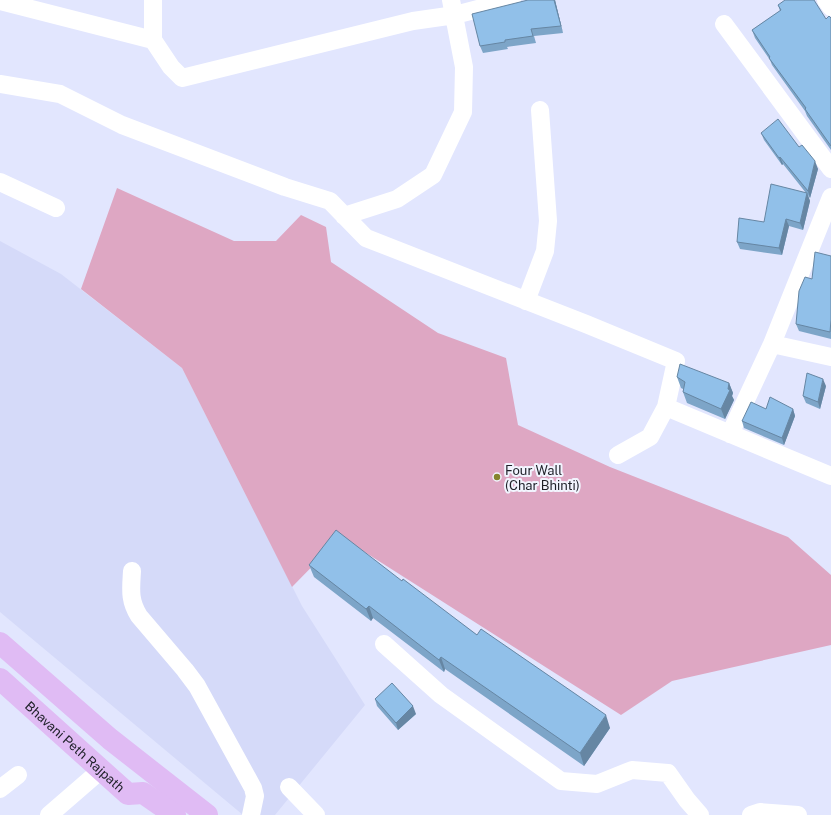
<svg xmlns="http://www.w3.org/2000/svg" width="831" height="815" viewBox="0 0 831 815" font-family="'Public Sans',sans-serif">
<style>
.built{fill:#d5daf9}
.green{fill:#dea7c3}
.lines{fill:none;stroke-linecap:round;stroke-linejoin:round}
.minor{stroke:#fff;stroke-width:18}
.major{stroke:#e0bbf4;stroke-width:22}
.wall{fill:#7da5c8}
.shaded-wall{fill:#6686a3}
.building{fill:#91c0e9;stroke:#6686a3}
.poi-dot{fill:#85842e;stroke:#f2f4fe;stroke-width:1.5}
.labels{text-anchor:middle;stroke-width:4;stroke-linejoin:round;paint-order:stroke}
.poi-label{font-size:13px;fill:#1e2028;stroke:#f2f4fe;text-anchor:start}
.street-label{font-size:13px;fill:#1e2028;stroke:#f2f4fe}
</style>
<rect width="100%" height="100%" fill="#e2e6fe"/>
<path class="built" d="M 0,241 L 61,274 L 182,368 L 302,606 L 365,705 L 275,815 L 243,815 L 0,612 Z"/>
<path class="green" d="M 117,188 L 234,241 L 276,241 L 301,215 L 326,227 L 331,262 L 438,333 L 506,358 L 518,425 L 610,467 L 788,537 L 831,575 L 831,645 L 672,681 L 621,715 L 341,537 L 292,587 L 182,368 L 81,289 Z"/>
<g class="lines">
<path class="minor" d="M 826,0 L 831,7
M 0,1 L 153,40 L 171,67 L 182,78 L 413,21 L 455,15 L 512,0
M 724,24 L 831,169
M 153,40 L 153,0
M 0,84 L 60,94 L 122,125 L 285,187 L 330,201 L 366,238 L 586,324 L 676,361 L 666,407 L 831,476
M 0,182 L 56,208
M 344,216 L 397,199 L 433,175 L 463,112 L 464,67 L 451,0
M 526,301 L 545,251 L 548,221 L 540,110
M 772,344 L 831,357
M 730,434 L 772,344 L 831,197
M 618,455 L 650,437 L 666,407
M 132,571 C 131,589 129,600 139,616 L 185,670 L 197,686 L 253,788 L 255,796 L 251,815
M 384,644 L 441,695 L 561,781 L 597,784 L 632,770 L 668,773 L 687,800 L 700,815
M 289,787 L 316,815
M 0,789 L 18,775
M 49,815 L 101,770
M 751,815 L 760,812 L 798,815"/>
<g class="major">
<path d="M 0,643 L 110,739 L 207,815"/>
<path id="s1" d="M 0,679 L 128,794 L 143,793 L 175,815"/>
</g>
</g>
<path class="wall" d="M 555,0 L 563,33 L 534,36 L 536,43 L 507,47 L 508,49 L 483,53 L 480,46 Z
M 778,5 L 826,19 L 831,18 L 831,150 L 807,116 L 805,111 L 772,65 L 770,60 L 755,38 L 752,30 L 780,11 Z
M 761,133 L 799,147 L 818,169 L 810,198 L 808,195 L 810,201 L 803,230 L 789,226 L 782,255 L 740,249 L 737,242 L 806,193 L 783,164 L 782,165 L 764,140 Z
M 831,256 L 831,339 L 799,331 L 796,324 L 812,279 Z
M 677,377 L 729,383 L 733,393 L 732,396 L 734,400 L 725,419 L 687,403 L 683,392 L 683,389 L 681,388 Z
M 826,386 L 820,409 L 806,403 L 803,396 Z
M 766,409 L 793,409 L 795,416 L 784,445 L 744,428 L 742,421 Z
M 309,565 L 402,581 L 477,635 L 610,728 L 584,766 L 445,669 L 444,672 L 373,618 L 371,621 L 314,577 Z
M 375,699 L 416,714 L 398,730 L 377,706 Z"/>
<path class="shaded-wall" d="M 554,0 L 555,0 L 563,33 L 561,26 Z
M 780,157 L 783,164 L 782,165 L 779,158 Z
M 815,161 L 818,169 L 810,198 L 808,191 Z
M 807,193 L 810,201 L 803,230 L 800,223 Z
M 786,219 L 789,226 L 782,255 L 779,248 Z
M 823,379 L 826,386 L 820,409 L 818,402 Z
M 729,383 L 733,393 L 732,396 L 734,400 L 725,419 L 721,409 L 728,389 Z
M 793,409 L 795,416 L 784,445 L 782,438 Z
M 369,606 L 373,618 L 371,621 L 366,609 Z
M 441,657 L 445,669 L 444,672 L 439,660 Z
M 413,706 L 416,714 L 398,730 L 396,723 Z
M 606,715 L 610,728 L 584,766 L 580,753 Z"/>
<path class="building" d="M 528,0 L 554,0 L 561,26 L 531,29 L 533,36 L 505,40 L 505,42 L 480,46 L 472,14 Z
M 785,0 L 814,0 L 826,19 L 829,16 L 831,18 L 831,146 L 805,109 L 806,108 L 769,58 L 770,57 L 752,30 L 781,10 L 778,5 Z
M 778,119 L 799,147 L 802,145 L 815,161 L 808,191 L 780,157 L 779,158 L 761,133 Z
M 771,184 L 807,193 L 800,223 L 786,219 L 779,248 L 737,242 L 739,218 L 764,222 Z
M 815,252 L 831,256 L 831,320 L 830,332 L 796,324 L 799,291 L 805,277 L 812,279 Z
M 680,364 L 729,383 L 728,389 L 730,390 L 721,409 L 683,392 L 685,382 L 677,377 Z
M 807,373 L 823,379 L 818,402 L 803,396 Z
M 770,397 L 793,409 L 782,438 L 742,421 L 751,402 L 766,409 Z
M 336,530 L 402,581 L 403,579 L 477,635 L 481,629 L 606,715 L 580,753 L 441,657 L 439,660 L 369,606 L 366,609 L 309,565 Z
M 392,683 L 413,706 L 396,723 L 375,699 Z"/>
<circle class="poi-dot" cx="497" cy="477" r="4"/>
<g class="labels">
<g class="poi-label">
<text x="505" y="475">Four Wall<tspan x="505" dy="15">(Char Bhinti)</tspan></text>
</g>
<g class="street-label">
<text dy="5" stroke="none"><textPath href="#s1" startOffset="101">Bhavani Peth Rajpath</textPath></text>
</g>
</g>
</svg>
